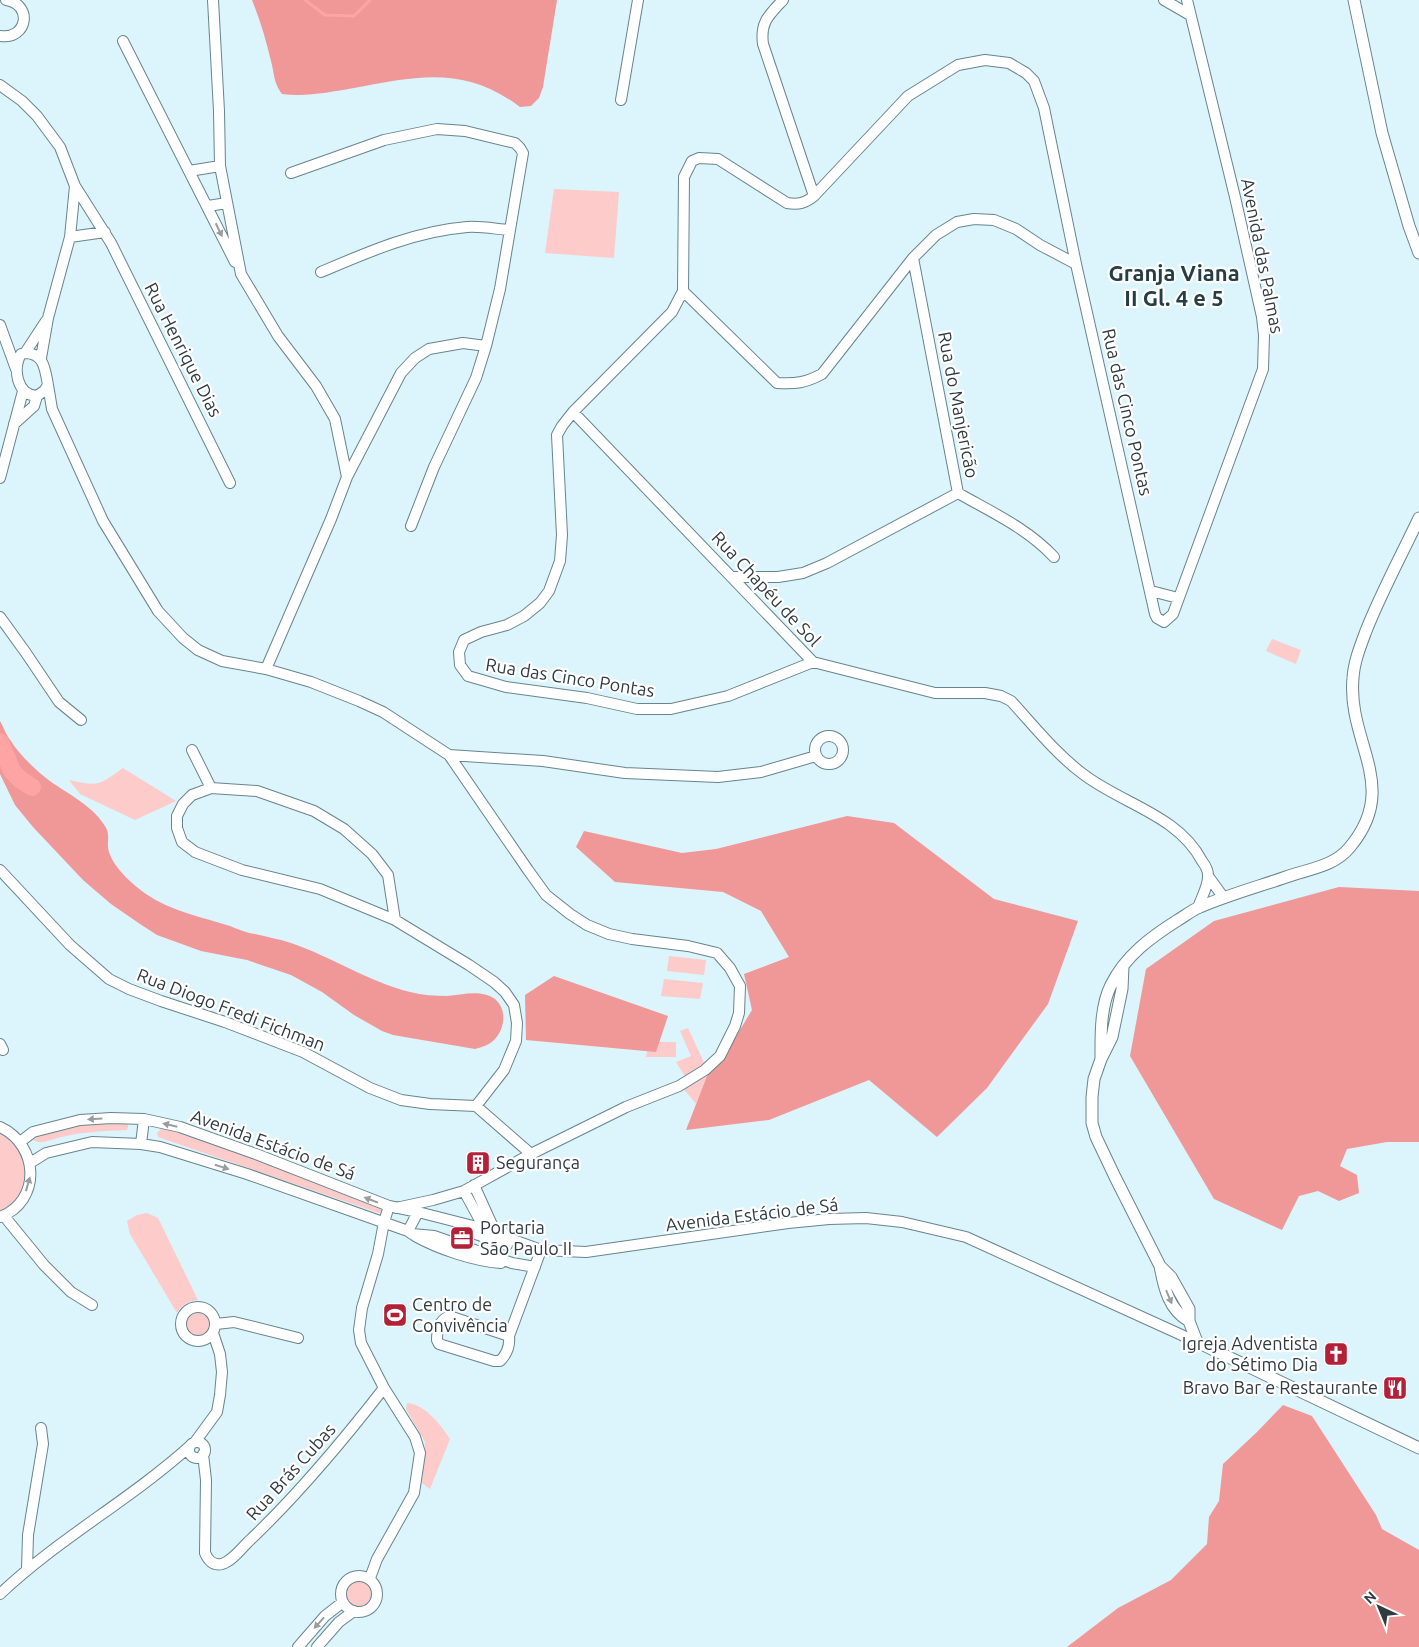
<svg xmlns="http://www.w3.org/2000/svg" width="1419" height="1647" viewBox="0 0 1419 1647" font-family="Ubuntu,sans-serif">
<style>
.green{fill:#fdcbca}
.forest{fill:#f09798}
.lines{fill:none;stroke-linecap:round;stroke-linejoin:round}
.stream{stroke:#fea4a5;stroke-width:3}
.river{stroke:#fea4a5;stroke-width:18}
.minor-casing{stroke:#68848d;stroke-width:12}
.tertiary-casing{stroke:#68848d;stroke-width:13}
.minor{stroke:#fff;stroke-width:10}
.tertiary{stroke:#fff;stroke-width:11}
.oneway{fill:#989ea0}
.labels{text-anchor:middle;stroke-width:4.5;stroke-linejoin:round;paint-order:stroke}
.street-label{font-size:18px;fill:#303c40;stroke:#fff}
.poi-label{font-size:18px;fill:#303c40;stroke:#fff;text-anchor:start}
.district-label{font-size:22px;font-weight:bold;fill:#253e46;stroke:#fff}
</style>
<rect width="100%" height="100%" fill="#dcf4fc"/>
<path class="green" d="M 554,189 L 619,192 L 614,258 L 545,253 Z
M 1272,639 L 1301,650 L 1296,664 L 1266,651 Z
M 123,768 L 176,801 L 135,820 L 80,794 L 69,780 C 99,787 99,785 123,768 Z
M 669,956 L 706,960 L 704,975 L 667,971 Z
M 664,979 L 703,983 L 700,999 L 661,996 Z
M 688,1028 L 706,1067 L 686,1078 L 676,1062 L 691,1056 L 680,1031 Z
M 649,1042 L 676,1042 L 676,1057 L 646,1057 Z
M 710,1070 L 696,1104 L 682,1087 Z
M 112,1122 L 127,1123 L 128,1127 L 127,1130 C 101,1131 76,1132 51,1140 C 44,1142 38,1144 32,1139 L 33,1137 L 72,1125 Z
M 164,1126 L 384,1205 L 383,1212 L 381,1213 L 376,1212 L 158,1137 L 157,1133 Z
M 0,1127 L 27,1154 L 24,1196 L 0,1217 Z
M 147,1213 L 158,1218 L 198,1300 C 189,1301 181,1305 177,1313 L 130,1234 L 127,1221 L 137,1215 Z
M186 1324a13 13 0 1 1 26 0a13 13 0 1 1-26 0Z
M 407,1403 C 426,1405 440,1424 450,1439 L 430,1489 L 422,1483 L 425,1442 L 406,1409 Z
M341 1594a18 18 0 1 1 36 0a18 18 0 1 1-36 0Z"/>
<path class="forest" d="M 252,0 L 557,0 L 543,87 L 539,98 L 531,106 L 520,107 C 465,65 417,76 354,88 C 330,92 307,97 282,94 C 273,81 275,76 271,61 C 266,40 260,20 252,0 Z
M 0,721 C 4,728 6,735 11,741 C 18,753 31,765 41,774 C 62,792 90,802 105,826 C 111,835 106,843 109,852 C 114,868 132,884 146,894 C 171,911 201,917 230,926 C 238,929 246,933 255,934 C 267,937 279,939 291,943 C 332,957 369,982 410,992 C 422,995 435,996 447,996 C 462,995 481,989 495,999 C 507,1009 505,1028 495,1039 C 490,1045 482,1047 475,1049 L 393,1035 L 382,1031 L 354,1015 L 322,992 L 291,975 L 247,960 L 201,951 L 157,935 L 140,924 L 111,904 L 83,880 L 33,827 L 15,805 L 0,774 Z
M 847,816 L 894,823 L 994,899 L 1078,921 L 1048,1004 L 987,1088 L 937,1137 L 869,1080 L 769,1120 L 686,1130 L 709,1071 L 721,1061 L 752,1010 L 744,974 L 789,957 L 761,911 L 723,892 L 615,882 L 576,847 L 584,831 L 682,853 L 716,849 Z
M 1339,887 L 1419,891 L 1419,1142 L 1387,1142 L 1347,1149 L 1340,1166 L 1357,1175 L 1359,1193 L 1339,1201 L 1318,1191 L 1299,1196 L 1282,1230 L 1214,1199 L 1130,1056 L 1146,969 L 1214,921 Z
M 554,976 L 668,1016 L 656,1052 L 526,1040 L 525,995 Z
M 1283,1405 L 1312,1416 L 1376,1515 L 1382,1529 L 1419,1550 L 1419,1647 L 1067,1647 L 1118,1608 L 1171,1580 L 1207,1544 L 1209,1517 L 1219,1501 L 1223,1464 L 1257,1432 Z"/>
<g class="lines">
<path class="stream" d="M 305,0 L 325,15 L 354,16 L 370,0"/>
<path class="river" d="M 0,742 L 12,771 L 21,780 L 32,787"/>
<defs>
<path id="minor" d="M 213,0 L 219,111 L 220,166 L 241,274 L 278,336 L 316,386 L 335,419 L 347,477
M 783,0 C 769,15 760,22 763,44 L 814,196
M 1164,0 L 1190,15
M 0,36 C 28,40 33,4 6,0
M 123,41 L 235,262
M 0,85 L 22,101 L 37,116 L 60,147 L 75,186 L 70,237 L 48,318 L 41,358
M 621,100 L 638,0
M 189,171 L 220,166
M 291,173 L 384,140 L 437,129 L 465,131 L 515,143 L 520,148 L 523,153 L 500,289 L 486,346 L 476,378 L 434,467 L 411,526
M 75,186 L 111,243 L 230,483
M 208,206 L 227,203
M 70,237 L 105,232
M 321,272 C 368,252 416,231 467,227 C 481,226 496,229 509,230
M 683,291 L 777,383 C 796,384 805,383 822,374 L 913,258 L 936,235 L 957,222 L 974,219 L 994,220 L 1016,229 L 1040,245 L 1076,264
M 0,325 L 16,369
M 25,353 C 44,353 45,369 48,385 L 44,391 L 37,396 C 16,395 13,368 21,354 Z
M 25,353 L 46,321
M 48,385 L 52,409 L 103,521 L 158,611 L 183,638 L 198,650 L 222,661 L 266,669 L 311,682 L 359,701 L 383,712 L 449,755 L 528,870 L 546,895 L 570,914 L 587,925 L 609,934 L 632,939 L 688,946 L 717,953 L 730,968 L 740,986 L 739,1013 L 735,1026 L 720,1056 L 705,1070 L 679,1086 L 626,1107 L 531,1154 L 464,1191 L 433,1200 L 396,1208
M 573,412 L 813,662 L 935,693 L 985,693 L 1001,696 L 1011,701 C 1034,726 1056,754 1083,774 C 1122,804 1178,815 1202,861 C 1205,865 1208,870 1208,875 C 1209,885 1201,898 1198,908
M 14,424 L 34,406 L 37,396
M 0,478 L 23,391
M 958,493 C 991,512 1027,528 1054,557
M 732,577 L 778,577 L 803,573 L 827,563 L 958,493 L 913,258
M 1151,591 L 1178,598
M 0,617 L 26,653 L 59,702 L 81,720
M 813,662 L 728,696 L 671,709 L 637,709 L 587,698 L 506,687 L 468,676 L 460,665 L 459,652 L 464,640 L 481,632 L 507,625 L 524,616 L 540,603 L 549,591 L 560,561 L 562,535 L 557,435 L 562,426 L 573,412 L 672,312 L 683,291 L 684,177 L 692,161 L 699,158 L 718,159 L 787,203 C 799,205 805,203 814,196 L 908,96 L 958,65 L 985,60 L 1009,63 L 1026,73 L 1034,81 L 1044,108 L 1076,264 L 1155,614 L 1157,618 L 1164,622 L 1173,614 L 1263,369 L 1264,335 L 1262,317 L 1235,197 L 1187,0
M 266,669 L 331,519 L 347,477 L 401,373 L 415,358 L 429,349 L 463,343 L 486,346
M815 750a14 14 0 1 1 28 0a14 14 0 1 1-28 0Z
M 192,750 L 211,788
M 449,755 L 543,761 L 625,773 L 718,777 L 761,772 L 816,756
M 0,870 L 70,945 L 109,979 L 129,989 L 161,1001 L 225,1022 L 303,1052 L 370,1088 L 401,1100 L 430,1104 L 476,1106 L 531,1154
M 1208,876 L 1224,898
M 395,920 L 388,875 L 372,854 L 344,829 L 314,811 L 257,791 L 211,788 L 192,795 L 183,804 L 177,816 L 177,828 L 182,842 L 195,852 L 242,870 L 320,889 L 395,920 L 469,965 L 494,982 L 505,992 L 514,1005 L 517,1023 L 516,1041 L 504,1070 L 476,1106
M 0,1044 L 3,1050
M 0,1127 C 39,1145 42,1201 0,1217
M 20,1142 L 33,1132 L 80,1120 L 111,1118 L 144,1119 L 180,1127 L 256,1154 L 389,1206 L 418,1212 L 477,1227 L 541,1250 L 586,1252 L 788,1223 L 829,1219 L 866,1218 L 902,1222 L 966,1237 L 1197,1342
M 141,1144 L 144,1119
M 30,1163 L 46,1153 L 92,1142 L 141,1144 L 160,1147 L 247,1174 L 408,1231
M 474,1185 L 493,1227 L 503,1232
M 464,1191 L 482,1224 L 489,1226
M 418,1212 L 408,1231 L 412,1234 L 434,1236 L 512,1263 L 535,1267
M 4,1216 L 44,1265 L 71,1292 L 92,1305
M 459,1228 L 507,1245
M 415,1236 C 438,1249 474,1261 501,1263
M181 1324a17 17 0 1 1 34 0a17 17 0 1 1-34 0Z
M 449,1316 L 509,1336 C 510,1345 507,1354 500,1361 L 494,1361 L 439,1344 L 437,1340 C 437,1329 439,1321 449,1316 Z
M 216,1324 L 234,1322 L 298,1338
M 509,1336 L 541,1250
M189 1450a8 8 0 1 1 16 0a8 8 0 1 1-16 0Z
M 195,1442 L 217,1412 L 220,1395 L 222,1372 L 220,1354 L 213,1333
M 203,1454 L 206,1480 L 205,1553 C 208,1560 213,1566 222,1564 C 232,1561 241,1549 248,1542 C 298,1495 342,1442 384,1388
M 27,1569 L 28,1535 L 43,1444 L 41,1428
M341 1594a18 18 0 1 1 36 0a18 18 0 1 1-36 0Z
M 370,1578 L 377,1559 L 414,1493 L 420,1453 L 415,1437 L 384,1388 L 361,1343 L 359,1330 L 362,1308 L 378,1254 L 384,1222 L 389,1206
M 0,1594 C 58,1539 130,1500 190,1446
M 298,1647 L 325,1616 L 343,1602
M 317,1647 L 339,1622 L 354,1611"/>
<path id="tertiary" d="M 1354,0 L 1382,133 L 1409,226 L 1419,253
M 1123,966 L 1122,989 L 1112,1037 L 1101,1059 L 1094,1079 L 1092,1097 L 1092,1123 L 1096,1137 L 1115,1177 L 1160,1266 C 1164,1288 1169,1310 1189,1321
M 1101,1059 C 1101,1035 1100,1007 1111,985 C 1125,956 1151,937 1178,920 C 1185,916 1192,910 1200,907 C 1228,895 1257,887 1286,877 C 1308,869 1334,867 1350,847 C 1401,786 1347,743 1353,678 C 1354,662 1360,647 1366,631 C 1381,593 1401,556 1419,518
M 1160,1266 L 1171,1277 L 1189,1309 L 1189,1321 L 1197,1342 L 1419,1448"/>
</defs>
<use href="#minor" class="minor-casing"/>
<use href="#tertiary" class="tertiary-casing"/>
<use href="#minor" class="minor"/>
<use href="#tertiary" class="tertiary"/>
</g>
<defs><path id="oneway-solid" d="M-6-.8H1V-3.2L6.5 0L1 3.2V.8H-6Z" transform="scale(1.25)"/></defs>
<g class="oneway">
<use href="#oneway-solid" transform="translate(219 230) rotate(64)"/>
<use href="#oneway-solid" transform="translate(95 1119) rotate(177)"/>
<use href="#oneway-solid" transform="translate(170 1125) rotate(-167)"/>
<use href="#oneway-solid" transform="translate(222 1167) rotate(18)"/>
<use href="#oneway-solid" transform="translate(28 1184) rotate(-74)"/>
<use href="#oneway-solid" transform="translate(371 1200) rotate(-159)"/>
<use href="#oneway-solid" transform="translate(1169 1297) rotate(67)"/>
<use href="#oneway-solid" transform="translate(319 1623) rotate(132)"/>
</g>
<defs>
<symbol id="building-square" viewBox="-11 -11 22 22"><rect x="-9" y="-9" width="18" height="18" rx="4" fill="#b32138" stroke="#fff"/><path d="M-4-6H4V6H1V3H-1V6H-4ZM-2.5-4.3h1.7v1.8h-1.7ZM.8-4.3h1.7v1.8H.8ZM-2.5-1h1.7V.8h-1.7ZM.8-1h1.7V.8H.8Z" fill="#fff"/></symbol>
<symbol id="office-square" viewBox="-11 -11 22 22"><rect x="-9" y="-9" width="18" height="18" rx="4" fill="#b32138" stroke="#fff"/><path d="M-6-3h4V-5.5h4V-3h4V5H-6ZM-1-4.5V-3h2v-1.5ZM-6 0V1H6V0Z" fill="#fff"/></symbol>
<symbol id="stadium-square" viewBox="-11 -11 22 22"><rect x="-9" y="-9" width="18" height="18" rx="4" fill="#b32138" stroke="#fff"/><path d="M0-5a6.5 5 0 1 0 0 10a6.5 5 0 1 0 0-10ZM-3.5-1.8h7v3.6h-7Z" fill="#fff"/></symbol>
<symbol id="church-square" viewBox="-11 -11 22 22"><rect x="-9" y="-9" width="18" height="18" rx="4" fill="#b32138" stroke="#fff"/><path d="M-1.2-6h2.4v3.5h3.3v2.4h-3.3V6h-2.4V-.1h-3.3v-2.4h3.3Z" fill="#fff"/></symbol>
<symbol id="restaurant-square" viewBox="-11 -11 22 22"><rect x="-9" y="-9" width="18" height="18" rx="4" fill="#b32138" stroke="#fff"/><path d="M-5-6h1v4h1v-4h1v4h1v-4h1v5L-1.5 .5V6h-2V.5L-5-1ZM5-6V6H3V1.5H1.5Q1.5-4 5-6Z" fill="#fff"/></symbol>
</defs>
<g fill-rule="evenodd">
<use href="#building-square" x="464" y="1149" width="28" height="28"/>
<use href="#office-square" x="448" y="1224" width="28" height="28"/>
<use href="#stadium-square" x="381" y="1301" width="28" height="28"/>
<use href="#church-square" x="1322" y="1340" width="28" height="28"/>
<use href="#restaurant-square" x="1381" y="1374" width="28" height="28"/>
</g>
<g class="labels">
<g class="street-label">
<text transform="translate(1262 256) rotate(79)" y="6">Avenida das Palmas</text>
<text transform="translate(183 350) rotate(63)" y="6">Rua Henrique Dias</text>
<text transform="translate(958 405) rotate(79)" y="6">Rua do Manjericão</text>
<text transform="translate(1127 412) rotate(77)" y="6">Rua das Cinco Pontas</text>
<text transform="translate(766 589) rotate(47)" y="6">Rua Chapéu de Sol</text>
<text transform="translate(570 678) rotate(9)" y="6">Rua das Cinco Pontas</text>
<text transform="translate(231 1010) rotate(21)" y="6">Rua Diogo Fredi Fichman</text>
<text transform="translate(273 1145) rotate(20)" y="6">Avenida Estácio de Sá</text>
<text transform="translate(752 1215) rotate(-7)" y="6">Avenida Estácio de Sá</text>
<text transform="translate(291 1472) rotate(-48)" y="6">Rua Brás Cubas</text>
</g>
<g class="poi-label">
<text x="496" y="1169">Segurança</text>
<text x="480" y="1234">Portaria<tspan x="480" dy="21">São Paulo II</tspan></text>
<text x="412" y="1311">Centro de<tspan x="412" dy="21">Convivência</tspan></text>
<text x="1318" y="1350" text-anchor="end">Igreja Adventista<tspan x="1318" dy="21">do Sétimo Dia</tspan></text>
<text x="1378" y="1394" text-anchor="end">Bravo Bar e Restaurante</text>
</g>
<g class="district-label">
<text x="1174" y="281">Granja Viana<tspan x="1174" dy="25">II Gl. 4 e 5</tspan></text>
</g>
</g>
<g transform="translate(1379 1607) rotate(316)" stroke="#ffffff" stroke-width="4" paint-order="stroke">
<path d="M0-4L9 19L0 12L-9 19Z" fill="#303c40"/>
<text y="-8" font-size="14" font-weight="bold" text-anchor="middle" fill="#303c40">N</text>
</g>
</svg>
